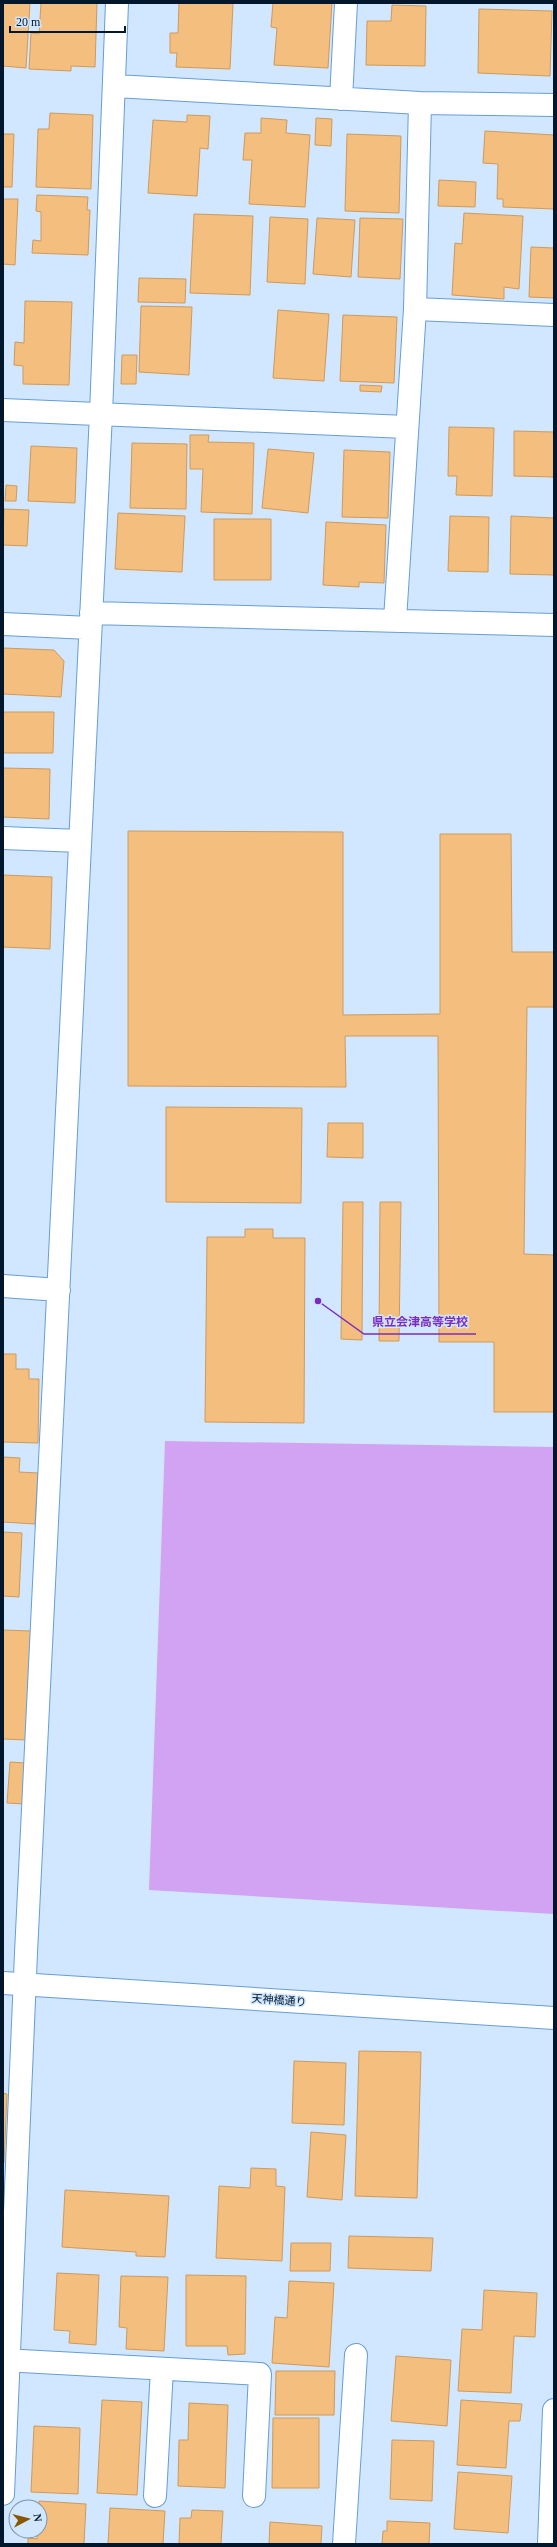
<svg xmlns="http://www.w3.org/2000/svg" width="557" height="2547" viewBox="0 0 557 2547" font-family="'Times New Roman','Noto Sans JP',serif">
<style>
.green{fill:#d1a3f2}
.building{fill:#f4be7e;stroke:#ce9a5b}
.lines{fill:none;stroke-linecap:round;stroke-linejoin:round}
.street-casing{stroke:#679dd5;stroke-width:24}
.secondary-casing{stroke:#679dd5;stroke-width:24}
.street{stroke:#fff;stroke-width:22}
.secondary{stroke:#fff;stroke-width:22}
.labels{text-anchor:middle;stroke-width:3;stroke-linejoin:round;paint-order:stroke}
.street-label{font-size:11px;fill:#02172c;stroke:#d0e7ff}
.leader{fill:none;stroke:#7b2cbf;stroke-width:1.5}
.callout-dot{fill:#7b2cbf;stroke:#d0e7ff;stroke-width:1.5}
.callout-label{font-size:12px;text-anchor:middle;font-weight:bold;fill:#7b2cbf;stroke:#d0e7ff;stroke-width:3;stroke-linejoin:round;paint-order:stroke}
</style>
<rect width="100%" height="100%" fill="#d0e7ff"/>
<path class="green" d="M 165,1441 L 554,1447 L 554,1914 L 149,1890 Z"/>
<path class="building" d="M 3,3 L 30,3 L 26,68 L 3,66 Z
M 41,3 L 97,3 L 95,67 L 71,66 L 71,71 L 29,69 L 31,33 L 39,34 Z
M 179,3 L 233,3 L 230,69 L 176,67 L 177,53 L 170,53 L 170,33 L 178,33 Z
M 273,3 L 332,3 L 328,68 L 274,65 L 277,28 L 271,27 Z
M 392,5 L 426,6 L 425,66 L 366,65 L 367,21 L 391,21 Z
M 479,9 L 552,11 L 550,76 L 478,73 Z
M 50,113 L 93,115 L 91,189 L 36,187 L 38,129 L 49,129 Z
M 187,115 L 210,116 L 208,149 L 200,148 L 197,196 L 148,193 L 153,120 L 187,122 Z
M 261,118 L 287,120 L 286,133 L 310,135 L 305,207 L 249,204 L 252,160 L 243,160 L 245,133 L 261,133 Z
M 316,118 L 332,119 L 331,146 L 315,145 Z
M 485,131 L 554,135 L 554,209 L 503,207 L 503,199 L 497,199 L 498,164 L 483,163 Z
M 3,134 L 14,134 L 12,187 L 3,187 Z
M 347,134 L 401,136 L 399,213 L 345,211 Z
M 439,180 L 476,182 L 475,207 L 438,206 Z
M 37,195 L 88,197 L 87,210 L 90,210 L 88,255 L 32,253 L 33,240 L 41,241 L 41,212 L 36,211 Z
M 3,199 L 18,199 L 15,265 L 3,264 Z
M 464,213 L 523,216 L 519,289 L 504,287 L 504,299 L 452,295 L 455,243 L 462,244 Z
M 194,214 L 253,216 L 250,295 L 190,293 Z
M 270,217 L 308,219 L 305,284 L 267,282 Z
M 317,218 L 355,220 L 351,277 L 313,274 Z
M 360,218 L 403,219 L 400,279 L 358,277 Z
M 531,247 L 554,248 L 554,298 L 529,297 Z
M 139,278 L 186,279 L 185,303 L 138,302 Z
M 25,301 L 72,302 L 69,385 L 23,384 L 23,366 L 14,365 L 15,342 L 24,343 Z
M 141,306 L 192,307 L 189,375 L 139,372 Z
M 278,310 L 329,314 L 324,381 L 273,378 Z
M 343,315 L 397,317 L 394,383 L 340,381 Z
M 122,355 L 137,355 L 136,384 L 121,384 Z
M 360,385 L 382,386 L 381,392 L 360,391 Z
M 449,427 L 494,428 L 492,496 L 456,495 L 457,476 L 448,476 Z
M 514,431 L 554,432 L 554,477 L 514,476 Z
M 190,435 L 209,435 L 208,442 L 254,443 L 252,514 L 201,512 L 203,469 L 190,469 Z
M 132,443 L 187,444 L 186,509 L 130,508 Z
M 31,446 L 77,448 L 75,503 L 28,501 Z
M 268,449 L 314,453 L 308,513 L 262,508 Z
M 344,450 L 390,452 L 388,518 L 342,517 Z
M 6,485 L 17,486 L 16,501 L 5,501 Z
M 4,509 L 29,510 L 27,546 L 3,545 Z
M 118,513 L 185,516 L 182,572 L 115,569 Z
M 450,516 L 489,517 L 488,572 L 448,571 Z
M 511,516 L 554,518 L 554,575 L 510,574 Z
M 214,519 L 271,519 L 271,580 L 214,580 Z
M 326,522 L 386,525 L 384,583 L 359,582 L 359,587 L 323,585 Z
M 3,648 L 54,650 L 64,661 L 61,697 L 3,694 Z
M 3,712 L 54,712 L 53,753 L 3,753 Z
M 3,768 L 50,769 L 49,819 L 3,817 Z
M 128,831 L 343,832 L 343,1015 L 440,1014 L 440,834 L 511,834 L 512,952 L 554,952 L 554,1007 L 527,1007 L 524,1254 L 554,1255 L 554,1412 L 494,1412 L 494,1342 L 439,1342 L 438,1036 L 345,1036 L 346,1087 L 128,1086 Z
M 3,875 L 52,877 L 50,949 L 3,947 Z
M 166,1107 L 302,1108 L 301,1203 L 166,1202 Z
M 328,1123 L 363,1123 L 363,1158 L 327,1157 Z
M 343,1202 L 363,1202 L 362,1340 L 341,1339 Z
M 380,1202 L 401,1202 L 399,1341 L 379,1341 Z
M 245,1229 L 273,1229 L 273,1238 L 305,1238 L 304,1423 L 205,1422 L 207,1237 L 245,1237 Z
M 3,1354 L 16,1354 L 16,1369 L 29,1369 L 29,1379 L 39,1379 L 38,1443 L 3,1442 Z
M 3,1457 L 20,1458 L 19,1472 L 38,1473 L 35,1524 L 3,1522 Z
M 3,1532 L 22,1533 L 19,1597 L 3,1596 Z
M 3,1630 L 31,1631 L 28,1740 L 3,1739 Z
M 10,1762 L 26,1763 L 24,1804 L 7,1803 Z
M 359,2051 L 421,2052 L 417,2198 L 355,2196 Z
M 294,2061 L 346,2063 L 344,2125 L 292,2123 Z
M 3,2093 L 7,2094 L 4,2163 L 3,2163 Z
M 311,2132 L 346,2135 L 342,2200 L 307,2197 Z
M 251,2168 L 276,2169 L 276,2186 L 285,2187 L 282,2261 L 216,2258 L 219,2186 L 250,2188 Z
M 65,2190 L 169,2196 L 165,2257 L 136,2256 L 136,2252 L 62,2247 Z
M 349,2236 L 433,2238 L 431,2271 L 348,2268 Z
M 291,2243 L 331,2243 L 330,2271 L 290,2271 Z
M 57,2273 L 99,2275 L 96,2345 L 69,2343 L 70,2331 L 54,2330 Z
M 186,2275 L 246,2276 L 245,2354 L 228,2355 L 227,2346 L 186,2346 Z
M 121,2276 L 168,2277 L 164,2351 L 126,2349 L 127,2328 L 119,2327 Z
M 289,2281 L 334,2283 L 329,2367 L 272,2363 L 275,2317 L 287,2318 Z
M 484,2290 L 537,2293 L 535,2337 L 514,2336 L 511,2393 L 458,2391 L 462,2329 L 482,2330 Z
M 396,2356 L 451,2360 L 447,2426 L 391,2421 Z
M 276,2371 L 335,2371 L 334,2415 L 275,2415 Z
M 102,2400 L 142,2402 L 137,2495 L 97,2493 Z
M 461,2400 L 522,2404 L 520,2421 L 509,2421 L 506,2468 L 457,2465 Z
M 189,2403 L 228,2405 L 225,2488 L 178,2486 L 179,2440 L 188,2440 Z
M 273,2418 L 319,2418 L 319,2488 L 272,2488 Z
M 34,2426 L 80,2428 L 78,2494 L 31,2492 Z
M 392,2440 L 434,2441 L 432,2501 L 390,2499 Z
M 458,2472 L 512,2476 L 508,2533 L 454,2529 Z
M 39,2501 L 86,2504 L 84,2544 L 28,2544 L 28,2538 L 37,2539 L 37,2531 L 40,2531 Z
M 110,2508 L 165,2511 L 163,2544 L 108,2544 Z
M 192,2510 L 223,2511 L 221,2544 L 179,2544 L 180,2518 L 191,2518 Z
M 387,2521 L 430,2523 L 429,2544 L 382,2544 L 383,2531 L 387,2531 Z
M 270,2522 L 322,2526 L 321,2544 L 269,2544 Z"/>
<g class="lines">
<defs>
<path id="street" d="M 115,86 L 420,103 L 554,105
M 341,99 L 346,3
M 415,309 L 554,315
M 3,410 L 406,427
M 91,613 L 554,625
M 395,620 L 415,309 L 420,103
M 3,624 L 90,628
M 3,838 L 80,841
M 3,1286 L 59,1290
M 3,2360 L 260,2374 L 254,2496
M 3,2494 L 26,1953 L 101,414 L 117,3
M 155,2496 L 162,2369
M 344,2544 L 356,2355
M 549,2544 L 554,2410"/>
<path id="secondary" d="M 3,1983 L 554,2018"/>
</defs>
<use href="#street" class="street-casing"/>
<use href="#secondary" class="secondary-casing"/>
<use href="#street" class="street"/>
<use href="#secondary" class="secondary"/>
</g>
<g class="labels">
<g class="street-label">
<text transform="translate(279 2000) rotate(4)" y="4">天神橋通り</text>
</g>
</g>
<path class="leader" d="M318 1301L364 1334H476"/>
<circle class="callout-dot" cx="318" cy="1301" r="4"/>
<g class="callout-label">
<text x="420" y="1326">県立会津高等学校</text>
</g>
<rect width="557" height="2547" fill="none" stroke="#02172c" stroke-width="8"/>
<g transform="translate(28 2519) rotate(83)"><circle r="19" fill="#d0e7ff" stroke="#7e94ab"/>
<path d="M0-3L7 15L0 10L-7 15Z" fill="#8a5701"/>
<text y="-6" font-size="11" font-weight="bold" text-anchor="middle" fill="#02172c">N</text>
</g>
<path d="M10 26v6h115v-6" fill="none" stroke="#02172c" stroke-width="2"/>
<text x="16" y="26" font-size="12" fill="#02172c" stroke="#d0e7ff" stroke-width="3" paint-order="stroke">20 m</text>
</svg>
